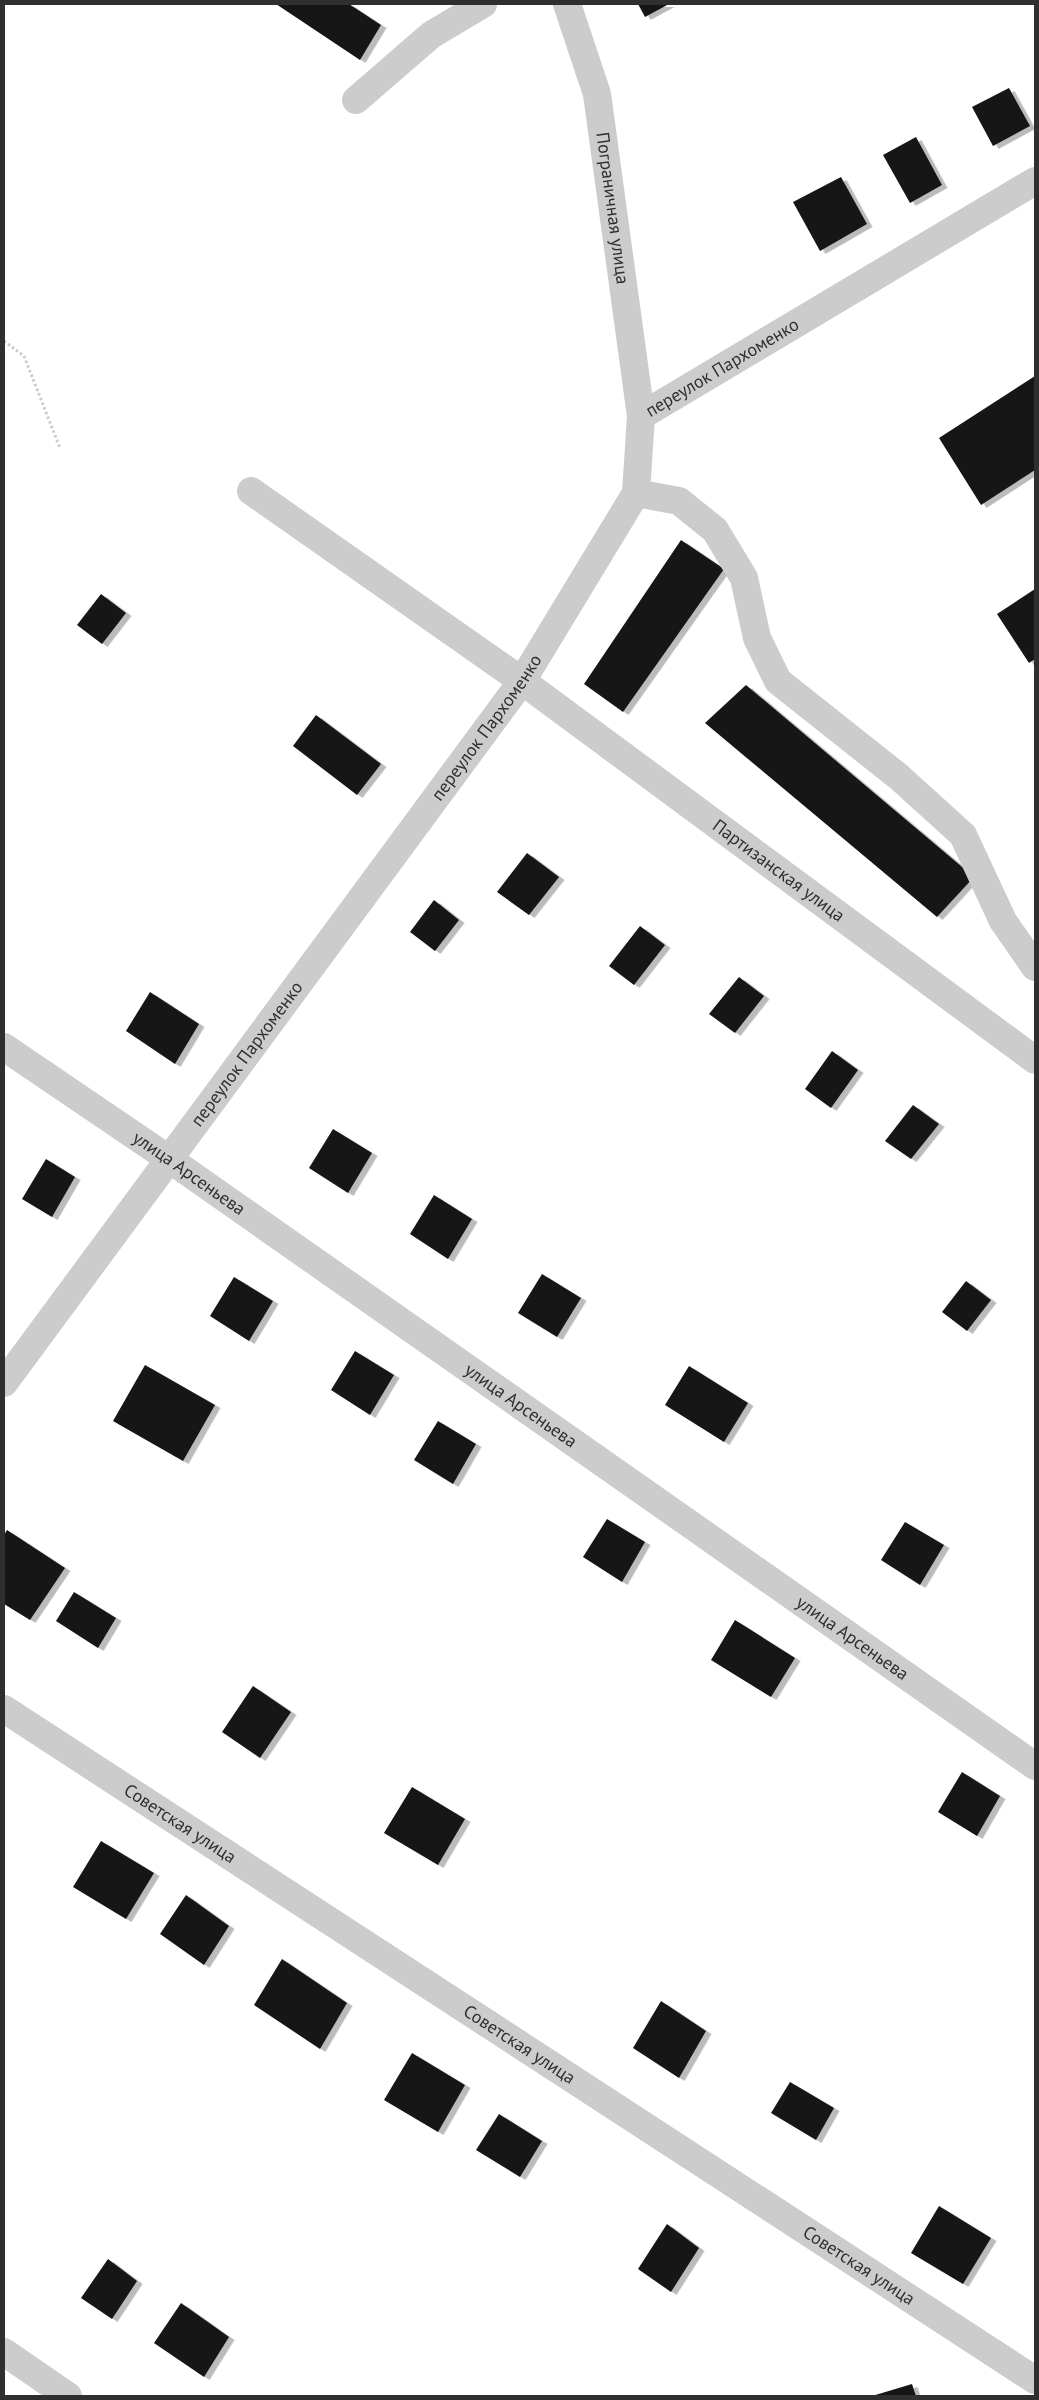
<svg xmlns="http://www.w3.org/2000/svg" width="1039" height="2400" viewBox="0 0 1039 2400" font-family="'PT Sans',sans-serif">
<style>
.building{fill:#161616;filter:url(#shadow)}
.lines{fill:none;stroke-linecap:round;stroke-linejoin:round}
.path{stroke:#ccc;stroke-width:3;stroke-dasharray:2.5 2.5;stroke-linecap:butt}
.minor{stroke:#ccc;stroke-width:28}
.labels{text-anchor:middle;stroke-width:5;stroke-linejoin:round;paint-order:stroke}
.street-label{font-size:18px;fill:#2f2f2f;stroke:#fff}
</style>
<defs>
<filter id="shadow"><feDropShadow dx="5.5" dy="3" stdDeviation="0" flood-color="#0004"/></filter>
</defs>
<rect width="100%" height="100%" fill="#fff"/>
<path class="building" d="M 276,4 L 349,4 L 381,25 L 360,60 Z
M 638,4 L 669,4 L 645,17 Z
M 1009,88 L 1030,126 L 993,146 L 972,107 Z
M 916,137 L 942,185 L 910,203 L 883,155 Z
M 841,177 L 867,224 L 820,251 L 793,202 Z
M 1035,376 L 1035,470 L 981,505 L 939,438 Z
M 681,540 L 724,569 L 623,712 L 584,684 Z
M 1035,589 L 1035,659 L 1029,663 L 997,614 Z
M 101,594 L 126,613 L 102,644 L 77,625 Z
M 746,685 L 974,877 L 937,917 L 705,723 Z
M 316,715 L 381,764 L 357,795 L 293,746 Z
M 527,853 L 559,877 L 529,915 L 497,892 Z
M 434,900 L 459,920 L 435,951 L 410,932 Z
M 640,926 L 665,945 L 634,985 L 609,966 Z
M 739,977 L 764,996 L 735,1033 L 709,1014 Z
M 150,992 L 199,1024 L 175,1064 L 126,1031 Z
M 832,1051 L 858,1070 L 831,1108 L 805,1089 Z
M 913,1105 L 939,1124 L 911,1159 L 885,1141 Z
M 333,1129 L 372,1153 L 348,1193 L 309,1168 Z
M 46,1159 L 75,1177 L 52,1217 L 22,1199 Z
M 434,1195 L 472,1219 L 448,1259 L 410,1234 Z
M 542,1274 L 581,1298 L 557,1337 L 518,1313 Z
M 234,1277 L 273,1301 L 249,1341 L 210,1316 Z
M 966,1281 L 991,1300 L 967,1331 L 942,1312 Z
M 355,1351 L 394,1375 L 370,1415 L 331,1390 Z
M 145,1365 L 215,1405 L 183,1461 L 113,1421 Z
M 689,1366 L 748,1403 L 724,1442 L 665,1405 Z
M 438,1421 L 476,1444 L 453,1484 L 414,1460 Z
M 607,1519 L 645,1542 L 622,1582 L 583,1557 Z
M 905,1522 L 944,1545 L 920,1585 L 881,1560 Z
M 7,1530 L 65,1568 L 30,1620 L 4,1604 L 4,1535 Z
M 74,1592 L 116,1618 L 98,1648 L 56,1621 Z
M 735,1620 L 795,1658 L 771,1697 L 711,1660 Z
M 253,1686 L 291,1712 L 260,1758 L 222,1732 Z
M 962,1772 L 1000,1796 L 977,1836 L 938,1812 Z
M 412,1787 L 465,1819 L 438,1865 L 384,1833 Z
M 101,1841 L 154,1873 L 126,1919 L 73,1887 Z
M 186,1895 L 229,1926 L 204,1965 L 160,1934 Z
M 282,1959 L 347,2003 L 320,2049 L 254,2005 Z
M 661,2001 L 706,2031 L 679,2078 L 633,2048 Z
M 412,2053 L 465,2085 L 438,2132 L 384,2100 Z
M 790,2082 L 834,2108 L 816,2140 L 771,2113 Z
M 499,2114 L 542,2141 L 520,2177 L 476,2150 Z
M 939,2206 L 991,2238 L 963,2284 L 911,2253 Z
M 667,2224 L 699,2248 L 671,2292 L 638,2269 Z
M 108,2259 L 137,2281 L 112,2319 L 81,2298 Z
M 181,2303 L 229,2337 L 204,2377 L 154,2343 Z
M 912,2384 L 916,2396 L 872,2396 Z"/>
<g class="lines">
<path class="path" d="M 4,341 L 24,356 L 60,448"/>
<g class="minor">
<path id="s1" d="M 567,4 L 597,94 L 641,416"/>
<path d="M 356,100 L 431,35 L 483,4"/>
<path id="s2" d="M 251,491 L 522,681 L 1035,1060"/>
<path d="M 636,493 L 679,501 L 715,530 L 744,578 L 757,638 L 778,681 L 899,777 L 963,835 L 1003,921 L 1035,967"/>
<path id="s3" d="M 4,1047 L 169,1159 L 1035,1766"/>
<path id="s4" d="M 4,1383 L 522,681 L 636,493 L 641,416 L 1035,181"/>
<path id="s5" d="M 4,1709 L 1035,2380"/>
<path d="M 4,2352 L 68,2396"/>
</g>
</g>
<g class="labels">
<g class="street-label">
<text dy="6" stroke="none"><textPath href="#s1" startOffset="210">Пограничная улица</textPath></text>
<text dy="6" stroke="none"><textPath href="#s4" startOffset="1264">переулок Пархоменко</textPath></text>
<text dy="6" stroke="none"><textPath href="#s4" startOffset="814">переулок Пархоменко</textPath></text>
<text dy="6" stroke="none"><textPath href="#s2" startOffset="650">Партизанская улица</textPath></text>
<text dy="6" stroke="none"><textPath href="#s4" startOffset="409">переулок Пархоменко</textPath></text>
<text dy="6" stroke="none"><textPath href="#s3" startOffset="224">улица Арсеньева</textPath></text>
<text dy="6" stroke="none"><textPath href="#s3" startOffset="629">улица Арсеньева</textPath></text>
<text dy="6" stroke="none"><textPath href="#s3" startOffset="1034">улица Арсеньева</textPath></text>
<text dy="6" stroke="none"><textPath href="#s5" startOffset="210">Советская улица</textPath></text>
<text dy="6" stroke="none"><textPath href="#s5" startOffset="615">Советская улица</textPath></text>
<text dy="6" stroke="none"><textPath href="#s5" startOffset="1020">Советская улица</textPath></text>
</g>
</g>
<rect width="1039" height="2400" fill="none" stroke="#2f2f2f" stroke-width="10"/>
</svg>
